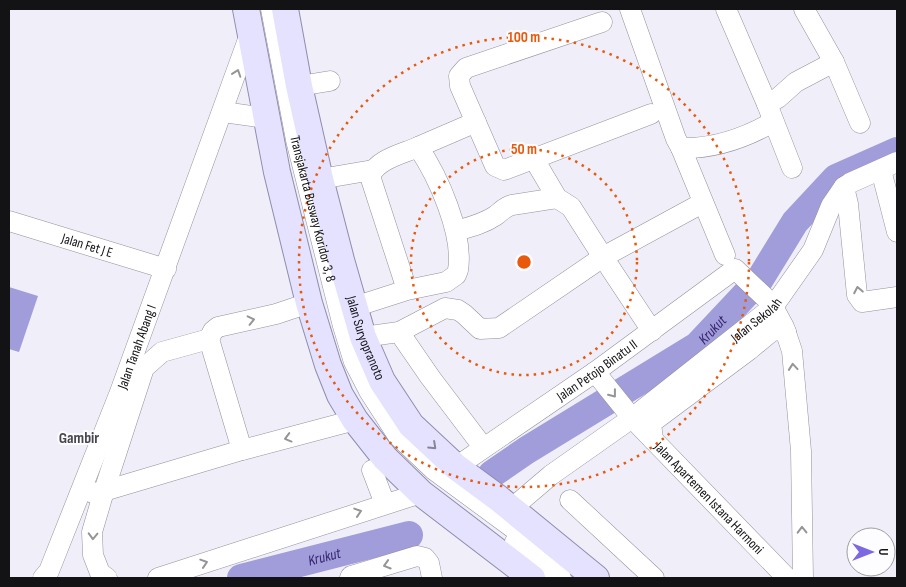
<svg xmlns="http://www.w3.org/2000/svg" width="906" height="587" viewBox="0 0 906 587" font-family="'Sofia Sans Condensed',sans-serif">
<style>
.water{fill:#a19cda}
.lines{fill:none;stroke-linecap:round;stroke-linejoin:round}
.river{stroke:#a19cda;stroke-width:28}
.minor-casing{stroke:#92929c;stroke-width:21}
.major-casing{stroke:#8f8dad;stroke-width:28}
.minor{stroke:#fff;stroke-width:20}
.major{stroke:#e4e2ff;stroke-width:26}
.oneway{stroke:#959596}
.oneway2{stroke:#868596}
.ring{fill:none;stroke:#e8590c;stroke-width:2.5;stroke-dasharray:2.5 5}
.labels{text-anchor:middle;stroke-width:4;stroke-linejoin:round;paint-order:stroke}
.street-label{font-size:14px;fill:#131316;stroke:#fdfdff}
.water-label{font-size:15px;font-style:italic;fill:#33246c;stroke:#fdfdff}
.quarter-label{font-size:16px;font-weight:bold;fill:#474750;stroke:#fdfdff}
.centre{fill:#e8590c;stroke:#fdfdff;stroke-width:2.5}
.ring-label{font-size:15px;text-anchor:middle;font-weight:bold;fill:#e8590c;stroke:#fdfdff;stroke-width:4;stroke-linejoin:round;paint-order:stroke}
</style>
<rect width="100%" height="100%" fill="#efeef9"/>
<path class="water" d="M 9,287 L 38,296 L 19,352 L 9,349 Z"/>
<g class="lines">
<g class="river">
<path id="s1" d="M 492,474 L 527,450 L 697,346 L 760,279 L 795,222 L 836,178 L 897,151"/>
<path id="s2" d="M 241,578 L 409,535"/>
</g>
<defs>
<g id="minor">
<path id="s3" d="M 271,9 L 296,140 L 343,326 L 354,362 L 369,391 L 398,436 L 434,470 L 536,545"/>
<path d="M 630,9 L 676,139 L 681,148 C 714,149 745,138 773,122"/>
<path d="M 726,9 L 767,104 L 792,168"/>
<path d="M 804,9 L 834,62 L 860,123"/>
<path d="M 602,22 L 466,68 L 459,76 L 460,86 L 495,166 L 504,170 L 651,114"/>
<path d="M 299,86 L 330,81"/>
<path d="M 767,104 L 778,98 L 796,82 L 834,62"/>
<path d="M 223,112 L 266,118"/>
<path d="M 418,147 L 476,122"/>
<path d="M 681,148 L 725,255"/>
<path d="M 534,159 L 557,198 L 571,207 L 601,254 L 652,331"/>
<path d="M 881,170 L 897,232"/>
<path d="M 320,179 L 373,170"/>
<path d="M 844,187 L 848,204 L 857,295 L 862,302 L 897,297"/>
<path id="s4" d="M 9,221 L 166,269"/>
<path d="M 456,231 C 470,227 483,224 495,216 C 501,212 504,207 512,205 L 557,198"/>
<path d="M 354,307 L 407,290 L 446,282 L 456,275 L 458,270 C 464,234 438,176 418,147 C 402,154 378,159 370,176 L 407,290"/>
<path d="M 399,332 L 430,377 L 483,447"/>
<path d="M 363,337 L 399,332 L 445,308 L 458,310 L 464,314 L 480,329 L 499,328 L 603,257 L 695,207"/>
<path id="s5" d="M 595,372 L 632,418 L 787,578"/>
<path d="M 653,440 L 651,423 L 749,350 L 772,331 L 781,330 L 786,332"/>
<path d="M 242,450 L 209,339 L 213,331 L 218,327 L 276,314 L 309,303"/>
<path id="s6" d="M 456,467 L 595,372 L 735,269 L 771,303 L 784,327 L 792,351 L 801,451 L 803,578"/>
<path d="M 372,470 L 385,504"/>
<path d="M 93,493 L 104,491 L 242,450 L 355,420"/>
<path d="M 570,500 L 654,578"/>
<path id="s7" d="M 511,509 L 551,475 L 632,418 L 773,307 L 813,250 L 831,206 L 844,187 L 850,183 L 897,162"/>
<path d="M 515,542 L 561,578"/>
<path id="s8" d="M 43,578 L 49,571 L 120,392 L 250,34"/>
<path d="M 107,578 L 100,573 L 93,555 L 92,532 L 104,491 L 144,368 L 162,352 L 209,339"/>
<path d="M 158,578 L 421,493"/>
<path d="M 350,578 L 351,576 L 417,556 L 425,558 L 429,563 L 432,578"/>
</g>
<g id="major">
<path d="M 246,9 L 277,172 L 309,303 L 328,365 L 340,395 L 355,420 L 385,458 L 421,493 L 532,578"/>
<path id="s9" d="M 285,9 L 299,86 L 320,179 L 341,260 L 363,337 L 382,381 L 411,425 L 456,467 L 498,498 L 596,578"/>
</g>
</defs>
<use href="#minor" class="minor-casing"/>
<use href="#major" class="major-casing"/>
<use href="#minor" class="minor"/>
<use href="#major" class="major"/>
</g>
<defs><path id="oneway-chevron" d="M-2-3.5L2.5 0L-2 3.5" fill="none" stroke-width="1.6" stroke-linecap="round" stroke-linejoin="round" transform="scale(1.25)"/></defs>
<g class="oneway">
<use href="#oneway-chevron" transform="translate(237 73) rotate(-71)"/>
<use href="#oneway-chevron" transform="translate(858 290) rotate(-101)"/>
<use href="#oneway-chevron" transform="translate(251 320) rotate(-13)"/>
<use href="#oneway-chevron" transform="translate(793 367) rotate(-95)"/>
<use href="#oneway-chevron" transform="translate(613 394) rotate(52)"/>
<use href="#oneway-chevron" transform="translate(288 438) rotate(165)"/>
<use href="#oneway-chevron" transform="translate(358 512) rotate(-18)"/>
<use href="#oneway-chevron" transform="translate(802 530) rotate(-91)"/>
<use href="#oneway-chevron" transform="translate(93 536) rotate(92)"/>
<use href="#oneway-chevron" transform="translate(204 563) rotate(-18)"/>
<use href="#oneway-chevron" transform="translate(387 565) rotate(163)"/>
</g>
<use class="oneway2" href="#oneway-chevron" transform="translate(433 446) rotate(43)"/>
<g class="ring">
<circle cx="524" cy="262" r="113"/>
<circle cx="524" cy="262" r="225"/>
</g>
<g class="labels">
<g class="street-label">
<text dy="5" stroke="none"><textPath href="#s3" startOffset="204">Transjakarta Busway Koridor 3, 8</textPath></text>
<text dy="5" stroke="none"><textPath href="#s4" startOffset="82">Jalan Fet J E</textPath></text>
<text dy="5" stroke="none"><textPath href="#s7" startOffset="310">Jalan Sekolah</textPath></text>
<text dy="5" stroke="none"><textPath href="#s9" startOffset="339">Jalan Suryopranoto</textPath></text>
<text dy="5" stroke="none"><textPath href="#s8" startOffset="250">Jalan Tanah Abang I</textPath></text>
<text dy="5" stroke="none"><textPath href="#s6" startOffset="171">Jalan Petojo Binatu II</textPath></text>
<text dy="5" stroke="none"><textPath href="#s5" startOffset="170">Jalan Apartemen Istana Harmoni</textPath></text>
</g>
<g class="water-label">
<text dy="5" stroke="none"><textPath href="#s1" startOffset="264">Krukut</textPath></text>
<text dy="5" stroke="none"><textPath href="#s2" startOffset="86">Krukut</textPath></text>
</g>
<g class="quarter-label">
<text x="79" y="443">Gambir</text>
</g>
</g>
<circle cx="524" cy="262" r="8" class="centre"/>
<g class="ring-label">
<text x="524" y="42">100 m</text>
<text x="524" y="154">50 m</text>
</g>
<rect width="906" height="587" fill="none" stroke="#131316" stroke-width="20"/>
<g transform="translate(871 552) rotate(90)"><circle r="24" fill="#fdfdff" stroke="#9f9fa2"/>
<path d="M0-4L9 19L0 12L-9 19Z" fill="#7c68e3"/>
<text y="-8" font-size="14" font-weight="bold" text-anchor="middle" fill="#131316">U</text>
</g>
</svg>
